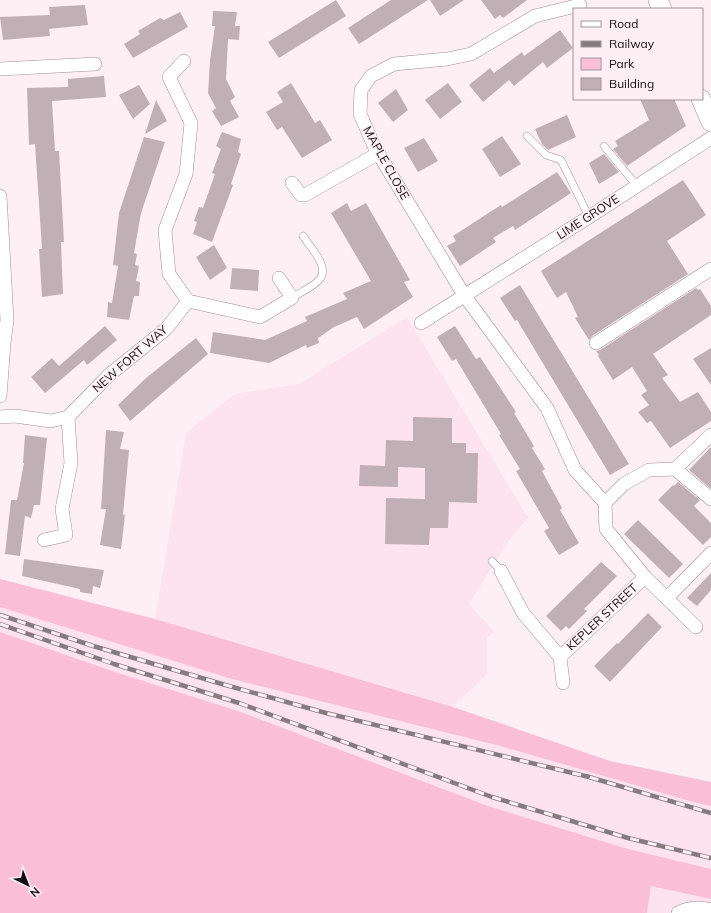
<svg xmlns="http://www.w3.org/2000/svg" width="711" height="913" viewBox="0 0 711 913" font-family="Mulish,sans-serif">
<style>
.built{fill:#fde3ed}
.green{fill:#fabfd7}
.building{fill:#c0afb5}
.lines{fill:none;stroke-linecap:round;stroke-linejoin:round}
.lane-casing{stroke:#a09096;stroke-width:8}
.street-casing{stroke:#a09096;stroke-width:14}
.secondary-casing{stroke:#a09096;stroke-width:20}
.lane{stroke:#fff;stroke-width:7}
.street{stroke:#fff;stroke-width:13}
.secondary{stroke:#fff;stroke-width:19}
.rail-casing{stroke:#867c80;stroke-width:4.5}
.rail{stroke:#feeff5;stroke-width:3;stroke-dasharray:9;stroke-linecap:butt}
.labels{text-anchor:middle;stroke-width:3;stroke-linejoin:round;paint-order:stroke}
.street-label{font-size:12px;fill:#120d0f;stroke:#feeff5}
</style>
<rect width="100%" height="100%" fill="#feeff5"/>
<path class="built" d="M 407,317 L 528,518 L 507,543 L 469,604 L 494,632 L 487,638 L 487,674 L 453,707 L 155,619 L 186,433 L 234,394 L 299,384 Z
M 0,607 L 232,679 L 504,747 L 693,802 L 711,806 L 711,869 L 628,849 L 488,806 L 238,711 L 115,672 L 0,632 Z
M 651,886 L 711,899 L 711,913 L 647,913 Z"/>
<path class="green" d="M 0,579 L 155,619 L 453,707 L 610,761 L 711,782 L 711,806 L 693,802 L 504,747 L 232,679 L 0,607 Z
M 0,632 L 115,672 L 238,711 L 488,806 L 628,849 L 711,869 L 711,899 L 651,886 L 647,913 L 0,913 Z"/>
<path class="building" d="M 336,0 L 346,16 L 279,58 L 268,42 Z
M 391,0 L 428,0 L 359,44 L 348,28 Z
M 430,0 L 464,0 L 440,16 Z
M 481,0 L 527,0 L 503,18 L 500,15 L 495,19 Z
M 85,5 L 88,25 L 49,29 L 50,36 L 3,40 L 0,17 L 50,15 L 49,7 Z
M 213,11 L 237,12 L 235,26 L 240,26 L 239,40 L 228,39 L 226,79 L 235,97 L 230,101 L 239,117 L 221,126 L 212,111 L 216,108 L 208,93 L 210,60 L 215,26 L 212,26 Z
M 180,12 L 188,27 L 133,58 L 124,44 L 140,34 L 138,31 L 160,18 L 164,20 Z
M 560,30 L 573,48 L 547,68 L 543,62 L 514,86 L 509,80 L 483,102 L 469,85 L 490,68 L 494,73 L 522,52 L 524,56 Z
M 104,76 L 106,97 L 52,101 L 55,151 L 59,151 L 64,242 L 61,242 L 63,294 L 42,297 L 39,249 L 42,249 L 35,144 L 29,145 L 27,88 L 68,87 L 68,79 Z
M 291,83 L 315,123 L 320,120 L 332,140 L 302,158 L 282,127 L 277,130 L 266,112 L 283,102 L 277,92 Z
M 448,83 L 462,102 L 440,119 L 425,100 Z
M 139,85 L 150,104 L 133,119 L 119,95 Z
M 396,89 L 408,110 L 393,122 L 378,103 Z
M 640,99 L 674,99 L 686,126 L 627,166 L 613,149 L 618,146 L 615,141 L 649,120 Z
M 156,100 L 167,121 L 145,134 Z
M 567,115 L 576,137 L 548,150 L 542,144 L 535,129 Z
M 222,132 L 241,139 L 238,152 L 241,154 L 231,184 L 233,185 L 212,242 L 193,234 L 197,222 L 194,221 L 199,207 L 203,208 L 215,174 L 212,173 L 221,149 L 216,146 Z
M 502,136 L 521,164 L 500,177 L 482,149 Z
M 144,137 L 165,142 L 141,213 L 134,253 L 137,254 L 135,265 L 139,266 L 136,281 L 140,282 L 139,296 L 134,296 L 129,320 L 107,317 L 108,302 L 112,303 L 118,266 L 113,265 L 119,213 Z
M 424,138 L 438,161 L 418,172 L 404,148 Z
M 604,154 L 619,172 L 599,184 L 589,163 Z
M 557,172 L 571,193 L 515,230 L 513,226 L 493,238 L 496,242 L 460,266 L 447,246 L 456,241 L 453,236 L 501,205 L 502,207 Z
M 683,180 L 706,215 L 667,241 L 688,274 L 592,336 L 589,340 L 575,318 L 578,317 L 566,292 L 557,298 L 541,271 Z
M 347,203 L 351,211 L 366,203 L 410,280 L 404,282 L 413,297 L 364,329 L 357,317 L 334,327 L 318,338 L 319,343 L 307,348 L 306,345 L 269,363 L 210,353 L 213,332 L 265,340 L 307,321 L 305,317 L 347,299 L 343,293 L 371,281 L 331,213 Z
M 214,245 L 227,268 L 210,280 L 196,257 Z
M 232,268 L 259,270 L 258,291 L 230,289 Z
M 520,285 L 629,464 L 610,475 L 517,320 L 515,321 L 500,298 Z
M 696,288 L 698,290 L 700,289 L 711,306 L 711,315 L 653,354 L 668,375 L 662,378 L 680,402 L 698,392 L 711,412 L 711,421 L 670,448 L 651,421 L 647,423 L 638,412 L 649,405 L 641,395 L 647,391 L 632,367 L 613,380 L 598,356 L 599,355 L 596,351 L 600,350 Z
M 105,326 L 117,340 L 87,365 L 84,360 L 45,393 L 31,377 L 52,358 L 59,366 Z
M 455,326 L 476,359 L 480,357 L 516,412 L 514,413 L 534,446 L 532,448 L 545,469 L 542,471 L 562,508 L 560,510 L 579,543 L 559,555 L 544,531 L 549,528 L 516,471 L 520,469 L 499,435 L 501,434 L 456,359 L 452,361 L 437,337 Z
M 196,338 L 208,354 L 130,421 L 118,405 L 146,378 Z
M 711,348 L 711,385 L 693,359 Z
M 413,417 L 452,418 L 452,443 L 466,443 L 466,453 L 478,453 L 477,503 L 449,502 L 448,528 L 430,528 L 429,545 L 385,544 L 386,498 L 425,499 L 425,468 L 398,467 L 398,487 L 359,486 L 360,465 L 385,466 L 386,440 L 413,441 Z
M 106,430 L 124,432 L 120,449 L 129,450 L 123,515 L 125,515 L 121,549 L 100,545 L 106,509 L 101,509 Z
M 25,435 L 47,438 L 40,505 L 34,505 L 31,518 L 25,516 L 20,556 L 5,554 L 11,500 L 17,500 L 24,463 L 23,463 Z
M 711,447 L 711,489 L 689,470 Z
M 678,482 L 700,500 L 694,506 L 711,523 L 711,537 L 703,545 L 658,500 L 673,485 L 674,486 Z
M 638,520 L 683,564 L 669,578 L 624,534 Z
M 24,559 L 104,570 L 100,588 L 93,586 L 92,594 L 80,592 L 80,589 L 22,576 Z
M 601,562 L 617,576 L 584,609 L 587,611 L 569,629 L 566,626 L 561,631 L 546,616 Z
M 711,573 L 711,590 L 697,606 L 687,598 Z
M 648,613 L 662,627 L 610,682 L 594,666 L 617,643 L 618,644 Z"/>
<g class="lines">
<defs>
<path id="lane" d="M 527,136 L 546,155 L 561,160 L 589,217
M 604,146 L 637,186
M 292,298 C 300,292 312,288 319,280 C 331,268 310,247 303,236
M 492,561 L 501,571"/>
<path id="street" d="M 580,5 L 535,16 L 471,54 L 447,59 L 394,64 L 371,76 L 361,90 L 360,114 L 375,148 L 464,295 L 547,408 L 575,470 L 605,503
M 184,61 L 169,77 L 191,123 L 186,174 L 165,230 L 169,274 L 188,301 L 260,317 L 292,298 L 279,278
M 0,69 L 95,64
M 292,183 L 301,195 L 305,195 L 379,153
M 0,196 L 7,320 L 4,343 L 0,396
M 421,323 L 589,217 L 711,138
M 596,343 L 711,269
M 0,417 L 15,416 L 51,421 L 68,417 L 109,375 L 166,329 L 188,301
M 675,469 L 711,499
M 605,503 L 606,529 L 645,577 L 696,627
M 605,503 L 624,484 L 649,470 L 675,469 L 711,435
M 44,540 L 66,535 L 62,509 L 71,463 L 68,417
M 501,571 L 523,613 L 560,657 L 563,683
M 667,598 L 711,553
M 560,657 L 645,577
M 678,913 C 689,907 700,907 711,910"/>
<path id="secondary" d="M 658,0 L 662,9
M 701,99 L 711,122"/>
</defs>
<use href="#lane" class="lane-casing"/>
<use href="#street" class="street-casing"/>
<use href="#secondary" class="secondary-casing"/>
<use href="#lane" class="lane"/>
<use href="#street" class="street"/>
<use href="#secondary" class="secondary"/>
<defs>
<path id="rail" d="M 0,615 L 93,646 L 222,684 L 326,713 L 589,777 L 711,813
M 0,624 L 114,664 L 239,703 L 492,797 L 628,838 L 711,858"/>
</defs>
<use href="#rail" class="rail-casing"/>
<use href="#rail" class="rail"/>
</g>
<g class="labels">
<g class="street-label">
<text transform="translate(386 163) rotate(61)" y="4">MAPLE CLOSE</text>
<text transform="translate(588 217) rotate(-33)" y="4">LIME GROVE</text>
<text transform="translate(130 359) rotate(-41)" y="4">NEW FORT WAY</text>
<text transform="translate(602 617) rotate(-43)" y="4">KEPLER STREET</text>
</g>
</g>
<rect x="573" y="8" width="130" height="92" fill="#feeff5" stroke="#a09599"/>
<rect x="581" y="21" width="20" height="6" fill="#ffffff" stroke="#a09599"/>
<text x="609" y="28" font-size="12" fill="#120d0f">Road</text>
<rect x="581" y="41" width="20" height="6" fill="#867c80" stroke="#a09599"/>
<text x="609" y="48" font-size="12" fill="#120d0f">Railway</text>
<rect x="581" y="58" width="20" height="12" fill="#fabfd7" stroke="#a09599"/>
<text x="609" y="68" font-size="12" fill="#120d0f">Park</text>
<rect x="581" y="78" width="20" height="12" fill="#c0afb5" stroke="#a09599"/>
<text x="609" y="88" font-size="12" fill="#120d0f">Building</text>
<g transform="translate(28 885) rotate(137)" stroke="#feeff5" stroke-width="3" paint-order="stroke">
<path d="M0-3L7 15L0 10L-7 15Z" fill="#120d0f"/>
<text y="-6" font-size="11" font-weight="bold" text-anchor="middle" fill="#120d0f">N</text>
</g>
</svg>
